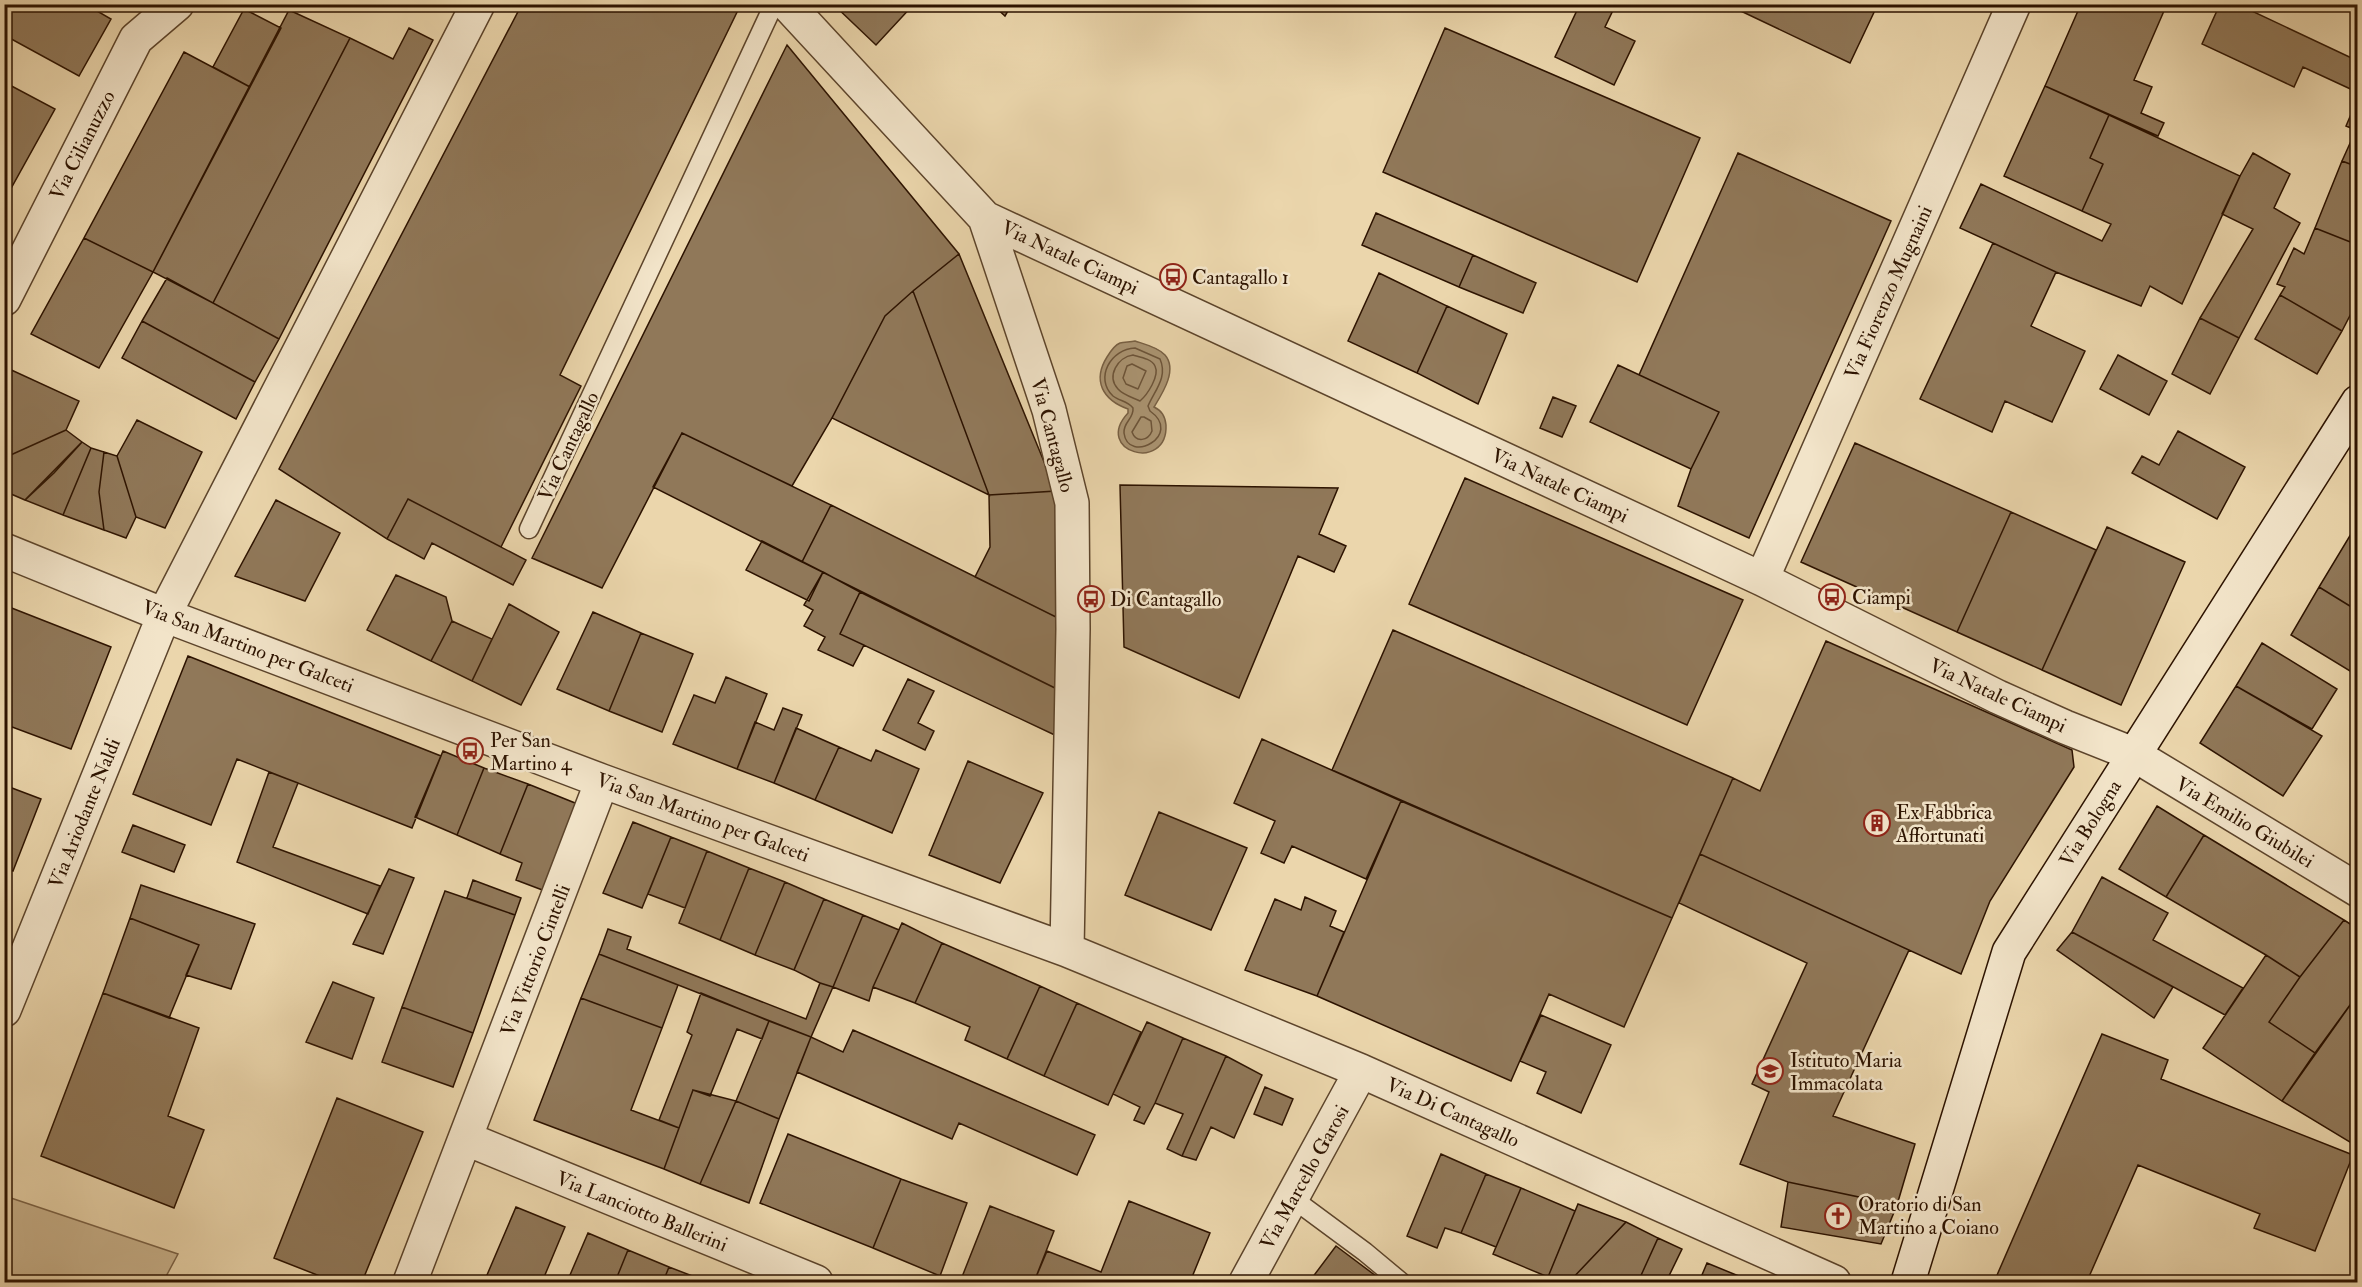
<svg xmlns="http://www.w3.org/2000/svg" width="2362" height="1287" viewBox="0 0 2362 1287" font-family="'IM FELL Double Pica',serif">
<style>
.green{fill:#cbb58f;stroke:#7c6448;stroke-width:1.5}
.water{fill:#aa9472;stroke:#786044;stroke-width:1.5}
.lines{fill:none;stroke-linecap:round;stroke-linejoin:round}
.shore{stroke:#6c5439;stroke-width:1.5}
.building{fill:#907859;stroke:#2d1300;stroke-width:1.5}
.lane-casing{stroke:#5c442b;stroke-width:21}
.street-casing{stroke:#5c442b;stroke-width:36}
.secondary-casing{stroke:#2d1300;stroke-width:36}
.lane{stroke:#f2e4c9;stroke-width:18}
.street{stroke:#f2e4c9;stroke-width:33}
.secondary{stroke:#f2e4c9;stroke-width:33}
.labels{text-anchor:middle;stroke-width:5;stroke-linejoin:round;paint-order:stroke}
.street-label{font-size:20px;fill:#2d1300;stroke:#f2e4c9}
.poi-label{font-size:20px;fill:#2d1300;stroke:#f2e4c9;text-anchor:start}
</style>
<rect width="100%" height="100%" fill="#ebd6ac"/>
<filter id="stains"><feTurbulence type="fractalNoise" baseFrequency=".00333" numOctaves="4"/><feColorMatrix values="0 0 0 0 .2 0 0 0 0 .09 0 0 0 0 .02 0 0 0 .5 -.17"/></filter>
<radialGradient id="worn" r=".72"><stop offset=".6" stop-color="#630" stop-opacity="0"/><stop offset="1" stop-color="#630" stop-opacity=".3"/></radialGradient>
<path class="green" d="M 5,1196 L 178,1254 L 163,1282 L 5,1282 Z"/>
<path class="water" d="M 1135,341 C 1144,344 1158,347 1165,355 C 1178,370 1162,394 1154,407 C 1162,411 1165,416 1166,425 C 1168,473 1092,452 1128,413 L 1128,409 C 1103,400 1092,381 1107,357 C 1110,352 1115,345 1120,343 C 1124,342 1131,342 1135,341 Z"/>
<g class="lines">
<path class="shore" d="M 1135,348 L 1160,359 C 1168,377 1155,390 1148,406 L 1150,411 C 1184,435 1128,465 1124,433 C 1123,422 1134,419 1133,408 C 1128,401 1119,401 1113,396 C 1094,378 1111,349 1135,348 Z
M 1133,355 C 1140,357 1152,359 1155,366 C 1160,376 1147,395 1140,401 C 1134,398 1123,395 1118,389 C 1106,376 1118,357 1133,355 Z
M 1132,364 L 1146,371 L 1138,389 L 1126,384 L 1123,378 L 1127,366 Z
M 1141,417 L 1144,417 L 1151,421 L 1152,431 C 1148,441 1136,443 1132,432 Z"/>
</g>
<path class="building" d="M 12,4 L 85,4 L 111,19 L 79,76 L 4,35 L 4,17 Z
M 522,4 L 741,4 L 560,375 L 581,386 L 501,547 L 408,499 L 387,539 L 279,469 Z
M 833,4 L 914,4 L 876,45 Z
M 992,4 L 1012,4 L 1005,16 Z
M 1580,4 L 1616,4 L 1605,27 L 1635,41 L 1614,85 L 1555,57 Z
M 1726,4 L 1875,4 L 1877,6 L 1850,63 Z
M 2081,4 L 2167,4 L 2134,80 L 2152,87 L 2141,113 L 2164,123 L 2158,136 L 2045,86 Z
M 2220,4 L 2237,4 L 2358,61 L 2357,92 L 2303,67 L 2294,87 L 2202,44 Z
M 244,9 L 281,28 L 250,87 L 213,67 Z
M 289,10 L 350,38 L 213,303 L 153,272 Z
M 409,28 L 433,40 L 279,339 L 213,303 L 350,38 L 393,59 Z
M 1445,28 L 1700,138 L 1637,282 L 1383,172 Z
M 787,45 L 959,254 L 913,291 L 885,316 L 832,418 L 792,486 L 682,433 L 602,588 L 532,558 Z
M 184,52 L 250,87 L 153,272 L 84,238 Z
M 4,82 L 55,109 L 4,201 Z
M 2045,86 L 2109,115 L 2090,158 L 2103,164 L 2082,211 L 2004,176 Z
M 2355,105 L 2358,106 L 2358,167 L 2342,161 L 2356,130 L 2346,126 Z
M 2109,115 L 2240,176 L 2182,304 L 2150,286 L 2141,306 L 2056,272 L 1960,228 L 1981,184 L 2102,241 L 2111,224 L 2082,211 L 2103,164 L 2090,158 Z
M 1738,153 L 1891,221 L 1749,538 L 1678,506 L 1691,469 L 1719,412 L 1639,375 Z
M 2253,153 L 2290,174 L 2274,208 L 2300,223 L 2239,338 L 2200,318 L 2253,229 L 2222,214 L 2240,176 Z
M 2342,161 L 2358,167 L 2358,245 L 2315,228 Z
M 1376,213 L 1473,255 L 1459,287 L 1362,245 Z
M 2315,228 L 2358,245 L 2358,300 L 2342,331 L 2280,295 L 2285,287 L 2277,284 L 2294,248 L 2304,254 Z
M 84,238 L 153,272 L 99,368 L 31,334 Z
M 1993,243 L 2056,272 L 2031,326 L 2085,351 L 2052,422 L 2005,401 L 1992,432 L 1920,399 Z
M 959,254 L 1056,491 L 989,495 L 913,291 Z
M 1473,255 L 1536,283 L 1523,313 L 1459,287 Z
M 1379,273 L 1447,306 L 1417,373 L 1348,341 Z
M 167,278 L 279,339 L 255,382 L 142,321 Z
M 913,291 L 989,495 L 832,418 L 885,316 Z
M 2280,295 L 2342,331 L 2317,374 L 2255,339 Z
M 1447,306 L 1507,334 L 1478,404 L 1417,373 Z
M 2200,318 L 2239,338 L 2210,394 L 2172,374 Z
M 142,321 L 255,382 L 236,419 L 122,358 Z
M 2118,355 L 2167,381 L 2149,415 L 2100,389 Z
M 1618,365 L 1719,412 L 1691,469 L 1590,422 Z
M 7,368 L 79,401 L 66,430 L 4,458 L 4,374 Z
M 1553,397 L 1576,406 L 1562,437 L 1540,428 Z
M 137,420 L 202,452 L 165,528 L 136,517 L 117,456 Z
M 66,430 L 82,442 L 54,473 L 25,500 L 4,491 L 4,458 Z
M 2178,431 L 2245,467 L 2217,519 L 2132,473 L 2142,456 L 2159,465 Z
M 682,433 L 831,505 L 802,562 L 653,487 Z
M 82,442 L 91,448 L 63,515 L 25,500 Z
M 1855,443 L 2011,512 L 1957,632 L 1801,562 Z
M 91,448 L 104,452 L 99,492 L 104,530 L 63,515 Z
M 104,452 L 117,456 L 136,517 L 126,538 L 104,530 L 99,492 Z
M 1465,478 L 1743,600 L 1687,725 L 1409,604 Z
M 1120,485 L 1338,488 L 1319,534 L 1346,546 L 1334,572 L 1298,556 L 1239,698 L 1124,647 Z
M 1056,491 L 1056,617 L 975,577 L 990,547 L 989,495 Z
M 408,499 L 526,560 L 513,585 L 432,543 L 424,559 L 387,539 Z
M 276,500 L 340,533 L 305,601 L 235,576 Z
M 831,505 L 1056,617 L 1061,691 L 802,562 Z
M 2011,512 L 2096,550 L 2042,670 L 1957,632 Z
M 2357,524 L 2358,524 L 2358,611 L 2319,587 Z
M 2107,527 L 2185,562 L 2121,705 L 2042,670 Z
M 762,541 L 823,572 L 809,601 L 746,570 Z
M 823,572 L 860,592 L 840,634 L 864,645 L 853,666 L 818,650 L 825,637 L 804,626 L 813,610 L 804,605 Z
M 396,575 L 446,597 L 452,621 L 431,661 L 367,630 Z
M 2319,587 L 2358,611 L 2358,659 L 2350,671 L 2291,635 Z
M 860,592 L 1061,691 L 1059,737 L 840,634 Z
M 509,604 L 559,632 L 521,705 L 472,681 Z
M 4,605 L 111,647 L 71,749 L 4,724 L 4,694 L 8,686 L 4,685 Z
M 593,612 L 641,633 L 609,711 L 557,689 Z
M 452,621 L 492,639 L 472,681 L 431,661 Z
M 1393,630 L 1733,778 L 1672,918 L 1332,770 Z
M 641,633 L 693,654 L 662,732 L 609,711 Z
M 1826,641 L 2072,750 L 2074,767 L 1990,901 L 1961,974 L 1700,854 L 1733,778 L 1760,791 Z
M 2262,643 L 2337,689 L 2312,729 L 2236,686 Z
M 188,656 L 441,756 L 412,828 L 237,759 L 211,825 L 133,794 Z
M 726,677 L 767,694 L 737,769 L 673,744 L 694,695 L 715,703 Z
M 908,679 L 934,691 L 918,723 L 934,731 L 925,750 L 883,730 Z
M 2236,686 L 2322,736 L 2283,796 L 2200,743 Z
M 783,708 L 802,715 L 774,783 L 737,769 L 755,722 L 774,730 Z
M 796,728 L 839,747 L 815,800 L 774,783 Z
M 1262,739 L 1401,801 L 1366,879 L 1292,846 L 1284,863 L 1261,853 L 1275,821 L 1234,803 Z
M 839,747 L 871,761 L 876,750 L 919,769 L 892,833 L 815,800 Z
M 443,751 L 484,768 L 457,835 L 415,817 Z
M 968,761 L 1043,793 L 1000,883 L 929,855 Z
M 484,768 L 528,784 L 500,854 L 457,835 Z
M 269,772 L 298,783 L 273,847 L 380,886 L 368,914 L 237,862 Z
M 528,784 L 580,805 L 545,891 L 516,880 L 522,863 L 500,854 Z
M 4,785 L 41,799 L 13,871 L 4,867 Z
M 1401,801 L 1672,918 L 1624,1027 L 1549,994 L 1511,1081 L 1317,996 Z
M 2157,806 L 2204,835 L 2166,897 L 2119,869 Z
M 1159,812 L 1247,848 L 1211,930 L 1125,895 Z
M 633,822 L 671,837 L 642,908 L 603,893 Z
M 133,825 L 185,845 L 174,872 L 122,852 Z
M 2204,835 L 2344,920 L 2300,977 L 2266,955 L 2166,897 Z
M 671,837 L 707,851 L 685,908 L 648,894 Z
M 707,851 L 749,868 L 720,940 L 679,923 Z
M 1700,854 L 1909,950 L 1833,1116 L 1915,1144 L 1897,1205 L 1788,1182 L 1740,1164 L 1769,1092 L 1752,1084 L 1807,963 L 1679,903 Z
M 749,868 L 785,882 L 755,955 L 720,940 Z
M 389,869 L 414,878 L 383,954 L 353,944 Z
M 2102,877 L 2168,913 L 2153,940 L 2243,988 L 2225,1015 L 2072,932 Z
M 473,880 L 521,898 L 515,915 L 467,898 Z
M 785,882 L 824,899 L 794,970 L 755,955 Z
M 141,885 L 255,924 L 231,989 L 186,975 L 199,945 L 130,918 Z
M 445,891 L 515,915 L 473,1033 L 402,1007 Z
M 1305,897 L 1336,911 L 1330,926 L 1344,932 L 1317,996 L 1245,970 L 1275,899 L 1301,910 Z
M 824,899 L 863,915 L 833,987 L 820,983 L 794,970 Z
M 863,915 L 899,930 L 873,987 L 869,1001 L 833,987 Z
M 130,918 L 199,945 L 169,1018 L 103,993 Z
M 2344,920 L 2358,929 L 2358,994 L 2315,1053 L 2269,1022 L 2300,977 Z
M 902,923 L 942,943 L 915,1003 L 873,987 Z
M 608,929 L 631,937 L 627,949 L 806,1019 L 820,983 L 833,987 L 811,1037 L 599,954 Z
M 2072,932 L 2173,987 L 2154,1018 L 2057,950 Z
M 942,943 L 1040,986 L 1007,1059 L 965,1040 L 970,1027 L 915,1003 Z
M 599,954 L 678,985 L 662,1028 L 581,998 Z
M 2266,955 L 2300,977 L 2269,1022 L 2315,1053 L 2282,1101 L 2203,1048 Z
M 333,982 L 374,998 L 352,1059 L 306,1042 Z
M 1040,986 L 1077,1003 L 1044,1076 L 1007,1059 Z
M 103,993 L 199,1028 L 168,1116 L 204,1130 L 174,1208 L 41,1156 Z
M 701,993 L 769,1021 L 762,1039 L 737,1029 L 710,1096 L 693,1090 L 679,1128 L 659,1120 L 692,1035 L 687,1032 Z
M 2358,994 L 2358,1147 L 2282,1101 Z
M 581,998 L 662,1028 L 631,1110 L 679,1128 L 664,1169 L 534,1120 Z
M 1077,1003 L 1141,1032 L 1108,1105 L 1044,1076 Z
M 402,1007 L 473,1033 L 453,1087 L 382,1062 Z
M 1541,1015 L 1611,1045 L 1581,1113 L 1537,1093 L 1546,1072 L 1520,1061 Z
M 769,1021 L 811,1037 L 779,1119 L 736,1101 Z
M 1147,1022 L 1183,1038 L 1155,1103 L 1144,1124 L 1134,1120 L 1140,1107 L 1113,1094 Z
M 853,1030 L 1095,1135 L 1077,1175 L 959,1123 L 952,1139 L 797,1072 L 811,1037 L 843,1052 Z
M 2102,1034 L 2168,1060 L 2161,1079 L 2353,1155 L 2315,1251 L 2254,1228 L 2260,1214 L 2138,1165 L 2088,1279 L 2096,1282 L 1994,1282 Z
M 1183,1038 L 1226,1056 L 1182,1156 L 1167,1149 L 1183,1114 L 1155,1103 Z
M 1226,1056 L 1262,1075 L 1234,1138 L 1211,1127 L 1196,1160 L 1182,1156 Z
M 1265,1087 L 1293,1099 L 1282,1125 L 1254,1114 Z
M 693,1090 L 736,1101 L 700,1184 L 664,1169 Z
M 337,1098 L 423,1132 L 362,1282 L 335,1282 L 274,1258 Z
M 736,1101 L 779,1119 L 749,1203 L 700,1184 Z
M 788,1134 L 901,1179 L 873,1248 L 760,1203 Z
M 1441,1154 L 1486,1174 L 1461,1233 L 1445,1228 L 1437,1248 L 1407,1236 Z
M 1486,1174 L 1521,1188 L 1496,1247 L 1461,1233 Z
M 901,1179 L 967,1203 L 940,1276 L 873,1248 Z
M 1788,1182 L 1897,1205 L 1881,1244 L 1781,1227 Z
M 1521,1188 L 1575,1211 L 1548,1277 L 1493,1254 Z
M 1129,1201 L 1210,1233 L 1190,1282 L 1034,1282 L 1047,1251 L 1101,1272 Z
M 1578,1204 L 1626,1222 L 1569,1282 L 1559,1282 L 1548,1277 Z
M 990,1206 L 1054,1231 L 1034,1282 L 960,1282 Z
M 516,1207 L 565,1227 L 542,1282 L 484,1282 Z
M 1626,1222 L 1658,1238 L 1638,1282 L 1569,1282 Z
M 588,1233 L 628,1250 L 615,1282 L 567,1282 Z
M 1658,1238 L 1682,1249 L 1666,1282 L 1638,1282 Z
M 1336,1246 L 1384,1282 L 1309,1282 Z
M 628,1250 L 669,1267 L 663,1282 L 615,1282 Z
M 1707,1263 L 1746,1279 L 1745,1282 L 1699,1282 Z
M 669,1267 L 708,1282 L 663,1282 Z"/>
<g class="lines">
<defs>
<path id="lane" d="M 529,529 L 774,4
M 1292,1198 L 1365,1252 L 1401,1282"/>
<path id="street" d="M 787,4 L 985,218 L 1049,410 L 1072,503 L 1073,629 L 1067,950
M 985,218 L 1762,579 L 1998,697 L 2065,727 L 2133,754 L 2358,890
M 4,299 L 136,39 L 177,4
M 4,550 L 164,615 L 602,781 L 1067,950 L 1361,1071 L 1834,1282
M 1762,579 L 2014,4
M 4,1010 L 164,615 L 478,4
M 467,1139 L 816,1282
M 410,1282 L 602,781
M 1246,1282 L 1361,1071"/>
<path id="secondary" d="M 1908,1282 L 2009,952 L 2358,402"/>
</defs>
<use href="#lane" class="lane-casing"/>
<use href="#street" class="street-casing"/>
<use href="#secondary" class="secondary-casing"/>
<use href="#lane" class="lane"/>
<use href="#street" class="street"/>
<use href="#secondary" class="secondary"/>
</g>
<defs>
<symbol id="bus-ring" viewBox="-11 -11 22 22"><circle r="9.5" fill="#f2e4c9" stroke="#8f2418" stroke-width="1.5"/><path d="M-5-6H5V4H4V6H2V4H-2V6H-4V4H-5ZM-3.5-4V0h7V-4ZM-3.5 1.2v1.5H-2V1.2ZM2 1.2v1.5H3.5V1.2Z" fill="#8f2418"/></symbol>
<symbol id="building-ring" viewBox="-11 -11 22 22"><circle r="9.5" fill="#f2e4c9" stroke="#8f2418" stroke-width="1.5"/><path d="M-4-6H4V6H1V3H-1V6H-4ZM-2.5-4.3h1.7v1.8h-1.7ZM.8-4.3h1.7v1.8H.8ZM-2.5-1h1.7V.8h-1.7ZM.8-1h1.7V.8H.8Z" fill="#8f2418"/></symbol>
<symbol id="school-ring" viewBox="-11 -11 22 22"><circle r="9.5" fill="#f2e4c9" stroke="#8f2418" stroke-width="1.5"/><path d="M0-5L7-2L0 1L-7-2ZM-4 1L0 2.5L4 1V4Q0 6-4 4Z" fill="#8f2418"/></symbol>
<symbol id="church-ring" viewBox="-11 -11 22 22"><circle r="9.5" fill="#f2e4c9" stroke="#8f2418" stroke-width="1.5"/><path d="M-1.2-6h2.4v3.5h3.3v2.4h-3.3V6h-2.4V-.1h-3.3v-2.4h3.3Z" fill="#8f2418"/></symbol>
</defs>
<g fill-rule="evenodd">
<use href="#bus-ring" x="1158" y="262" width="30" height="30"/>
<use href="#bus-ring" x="1817" y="582" width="30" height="30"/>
<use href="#bus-ring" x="1076" y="584" width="30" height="30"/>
<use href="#bus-ring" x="455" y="736" width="30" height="30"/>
<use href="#building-ring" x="1862" y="808" width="30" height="30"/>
<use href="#school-ring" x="1755" y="1056" width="30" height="30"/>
<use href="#church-ring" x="1823" y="1201" width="30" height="30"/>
</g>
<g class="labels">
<g class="street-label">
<text transform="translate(82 145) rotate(-63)" y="7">Via Cilianuzzo</text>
<text transform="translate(1070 257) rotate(25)" y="7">Via Natale Ciampi</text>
<text transform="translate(1888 292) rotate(-66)" y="7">Via Fiorenzo Mugnaini</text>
<text transform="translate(1053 435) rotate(75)" y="7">Via Cantagallo</text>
<text transform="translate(568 446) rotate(-65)" y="7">Via Cantagallo</text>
<text transform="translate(1560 485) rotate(25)" y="7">Via Natale Ciampi</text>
<text transform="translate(248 646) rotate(21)" y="7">Via San Martino per Galceti</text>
<text transform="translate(1998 695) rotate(25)" y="7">Via Natale Ciampi</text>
<text transform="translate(84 813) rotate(-68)" y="7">Via Ariodante Naldi</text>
<text transform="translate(703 817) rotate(20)" y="7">Via San Martino per Galceti</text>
<text transform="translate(2245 822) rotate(31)" y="7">Via Emilio Giubilei</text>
<text transform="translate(2090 823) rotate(-58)" y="7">Via Bologna</text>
<text transform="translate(535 960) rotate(-69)" y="7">Via Vittorio Cintelli</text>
<text transform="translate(1453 1112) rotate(24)" y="7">Via Di Cantagallo</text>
<text transform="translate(1304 1177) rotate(-61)" y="7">Via Marcello Garosi</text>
<text transform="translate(642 1211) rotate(22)" y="7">Via Lanciotto Ballerini</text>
</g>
<g class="poi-label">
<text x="1192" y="284">Cantagallo 1</text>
<text x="1852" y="604">Ciampi</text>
<text x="1110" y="606">Di Cantagallo</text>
<text x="490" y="747">Per San<tspan x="490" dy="23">Martino 4</tspan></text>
<text x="1896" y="819">Ex Fabbrica<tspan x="1896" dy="23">Affortunati</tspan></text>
<text x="1790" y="1067">Istituto Maria<tspan x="1790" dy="23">Immacolata</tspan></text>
<text x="1858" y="1211">Oratorio di San<tspan x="1858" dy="23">Martino a Coiano</tspan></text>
</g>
</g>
<rect width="2362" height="1287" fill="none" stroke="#ebd6ac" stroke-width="24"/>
<rect x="6" y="6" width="2350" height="1275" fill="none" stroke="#2d1300" stroke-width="3"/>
<rect x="12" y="12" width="2338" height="1263" fill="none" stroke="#2d1300" stroke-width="1.5"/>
<rect width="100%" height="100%" filter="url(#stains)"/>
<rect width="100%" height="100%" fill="url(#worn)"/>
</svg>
